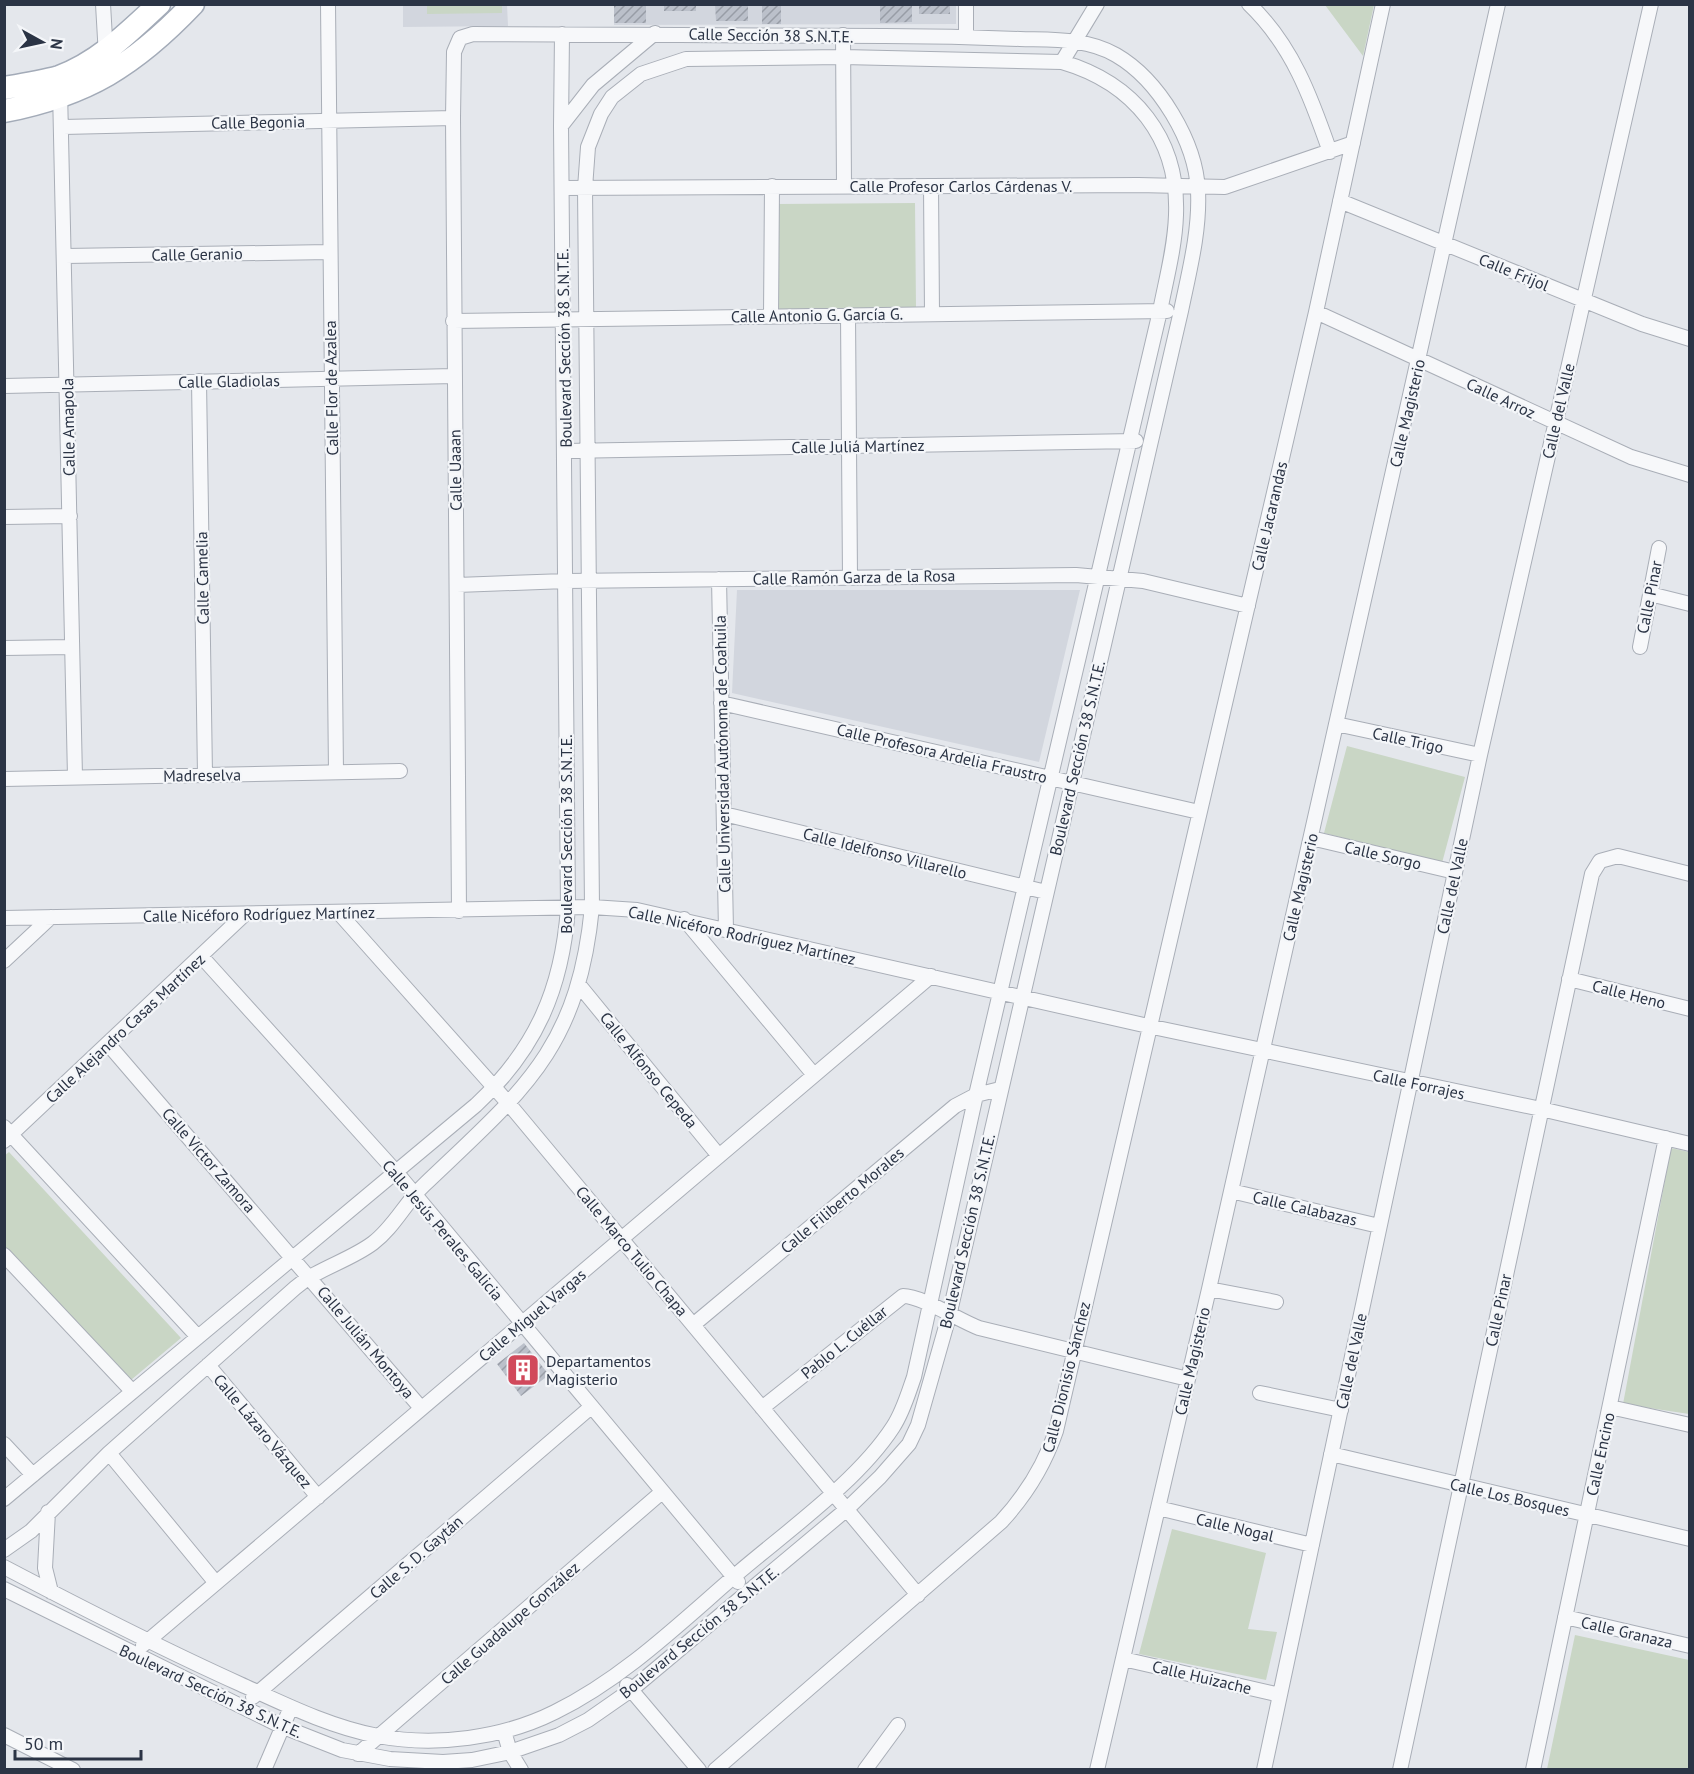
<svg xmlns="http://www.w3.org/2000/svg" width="1694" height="1774" viewBox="0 0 1694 1774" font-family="'PT Sans',sans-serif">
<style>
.built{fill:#d2d6de}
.green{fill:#c9d6c5}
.building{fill:url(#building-hatch)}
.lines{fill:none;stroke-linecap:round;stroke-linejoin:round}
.street-casing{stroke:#a9aeb7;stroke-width:16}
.primary-casing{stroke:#a3abb8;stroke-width:25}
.street{stroke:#f7f8fa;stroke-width:14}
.primary{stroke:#fff;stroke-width:22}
.labels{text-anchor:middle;stroke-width:4.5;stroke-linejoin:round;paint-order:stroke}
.street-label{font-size:16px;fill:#2b3445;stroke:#f4f6f9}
.poi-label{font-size:16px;fill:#2b3445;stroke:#f4f6f9;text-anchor:start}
</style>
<defs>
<pattern id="building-hatch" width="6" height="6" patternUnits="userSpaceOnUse" patternTransform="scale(1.5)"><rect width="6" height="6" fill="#bbc0ca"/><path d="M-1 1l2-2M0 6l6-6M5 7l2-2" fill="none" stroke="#989da6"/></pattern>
</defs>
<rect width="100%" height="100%" fill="#e4e7ec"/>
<path class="built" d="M 403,5 L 507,5 L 508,26 L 403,27 Z
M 614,5 L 956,5 L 956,24 L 614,25 Z
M 737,590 L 1080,590 L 1039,762 L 732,693 Z"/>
<path class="green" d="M 427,5 L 502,5 L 502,13 L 427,14 Z
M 1325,5 L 1374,5 L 1363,56 Z
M 915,203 L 916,308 L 779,310 L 777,204 Z
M 1347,746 L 1465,777 L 1442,863 L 1324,833 Z
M 1671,1148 L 1689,1152 L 1689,1414 L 1623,1404 Z
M 9,1152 L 181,1338 L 131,1380 L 5,1247 L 4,1156 Z
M 1172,1529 L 1266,1553 L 1248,1629 L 1277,1632 L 1266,1680 L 1139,1654 Z
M 1575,1635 L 1689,1660 L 1689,1769 L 1547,1769 Z"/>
<path class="building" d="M 614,4 L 646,4 L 646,23 L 614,23 Z
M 664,4 L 696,4 L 696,11 L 664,11 Z
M 715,4 L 748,4 L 748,21 L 716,21 Z
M 762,4 L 781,4 L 781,24 L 762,24 Z
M 880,4 L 912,4 L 912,22 L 880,23 Z
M 919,4 L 950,4 L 950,14 L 919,14 Z
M 524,1343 L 549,1375 L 521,1396 L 497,1364 Z"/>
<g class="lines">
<defs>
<path id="street" d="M 103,4 L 106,56
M 328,4 L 336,772
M 966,4 L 966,36
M 1249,4 C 1292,45 1311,97 1330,152
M 843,35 L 844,186
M 1062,62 L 1097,4
M 60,90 L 75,777
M 561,126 L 562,34
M 63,127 L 453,118
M 931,186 L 932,313
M 562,188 L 1138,185 L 1225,187 L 1353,143
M 1340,201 L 1642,324 L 1690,339
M 65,256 L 330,252
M 1316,312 L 1631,457 L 1690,475
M 848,315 L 850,577
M 771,316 L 772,186
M 453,321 L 1167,311
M 199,381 L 205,775
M 4,386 L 454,376
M 565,451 L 1136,441
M 4,517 L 70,516
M 719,579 L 726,930
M 457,585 L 566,581 L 1076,575 L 1143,581 L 1248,606
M 1650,594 L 1690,604
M 1640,647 L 1659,548
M 4,648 L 72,647
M 721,703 L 1199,812
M 1336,724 L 1480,755
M 4,779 L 400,771
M 724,814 L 1046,892
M 1311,838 L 1455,872
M 339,913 L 509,1104 L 918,1595
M 4,918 L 592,907 L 637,910 L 1148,1026 L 1541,1109 L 1690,1144
M 684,919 L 814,1075
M 201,956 L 397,1173 L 738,1582
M 4,961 L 51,917
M 1569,979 L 1690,1009
M 579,985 L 719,1156
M 108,1044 L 421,1408
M 4,1127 L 198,1337
M 4,1141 L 245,914
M 1231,1191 L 1379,1226
M 4,1255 L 132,1391
M 1209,1289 L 1276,1302
M 693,1325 L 955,1106 L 976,1095 L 1000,1089
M 208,1365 L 318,1497
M 1260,1393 L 1341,1410
M 1610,1407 L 1690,1425
M 762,1408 L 903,1296 C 922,1296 958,1320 979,1328 L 1188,1379
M 4,1444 L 33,1475
M 109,1453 L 216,1583
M 1331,1454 L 1690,1539
M 4,1499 L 476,1105 C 536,1049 562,989 568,908 L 561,126 L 593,85 L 655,33
M 1158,1508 L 1312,1545
M 48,1512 L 45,1568 L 51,1592
M 4,1550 L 31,1531 L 109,1453 L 295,1288 C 318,1268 349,1261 373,1243 C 394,1227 405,1203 424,1185 C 521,1092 578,1051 592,907 L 585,188 L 588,147 L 601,114 L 612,97 L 641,74 L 686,59 L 843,57 L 1062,62 C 1134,83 1179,138 1176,215 C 1175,247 1166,280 1160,311 L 976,1095 L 914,1377 C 908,1394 903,1412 893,1427 C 858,1481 787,1531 738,1573 C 680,1623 624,1678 555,1712 C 503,1738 436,1747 378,1736 C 330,1727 284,1704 240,1684 C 160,1648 82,1608 4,1567
M 4,1589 L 281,1726 L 342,1750 L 390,1759 L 443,1762 L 472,1760 L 510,1752 L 559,1735 L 588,1720 L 631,1690 L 847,1509 L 880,1477 L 909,1444 L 918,1425 L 949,1316 L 1181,311 C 1189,272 1200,231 1198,191 C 1196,142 1159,80 1116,55 C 1087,38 1053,40 1020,39 C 975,37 930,36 885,36 C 748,35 610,35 473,34 L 460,38 L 454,52 L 453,118 L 459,911
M 1565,1617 L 1690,1646
M 143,1645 L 931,976
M 1123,1659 L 1280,1695
M 627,1685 L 699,1770
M 253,1697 L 591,1407
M 504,1731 L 510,1752 L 521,1770
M 4,1735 L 73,1770
M 358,1754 L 662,1492
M 264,1770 L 291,1707
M 715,1770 L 1001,1522 C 1027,1494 1044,1466 1056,1431 L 1316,312 L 1383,4
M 865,1770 L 898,1725
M 1097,1770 L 1209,1289 L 1498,4
M 1264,1770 L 1480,755 L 1651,4
M 1400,1770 L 1592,874 L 1600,861 L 1618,856 L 1690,874
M 1533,1770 L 1666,1138"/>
<path id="primary" d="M 4,88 C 22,85 41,82 59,77 C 98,63 129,32 159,4
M 4,111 C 87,95 135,65 193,4"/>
</defs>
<use href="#street" class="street-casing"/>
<use href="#primary" class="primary-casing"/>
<use href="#street" class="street"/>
<use href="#primary" class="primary"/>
</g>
<defs>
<symbol id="building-square" viewBox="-11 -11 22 22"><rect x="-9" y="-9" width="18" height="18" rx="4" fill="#d1495b" stroke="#f4f6f9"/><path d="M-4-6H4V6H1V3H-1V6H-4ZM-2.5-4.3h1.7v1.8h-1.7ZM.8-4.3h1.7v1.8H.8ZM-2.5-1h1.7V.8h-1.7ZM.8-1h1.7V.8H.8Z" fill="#fff"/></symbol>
</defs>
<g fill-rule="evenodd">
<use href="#building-square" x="504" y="1351" width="38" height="38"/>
</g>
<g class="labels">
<g class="street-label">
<text transform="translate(771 35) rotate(1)" y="6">Calle Sección 38 S.N.T.E.</text>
<text transform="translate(258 122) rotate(-1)" y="6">Calle Begonia</text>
<text x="961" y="192">Calle Profesor Carlos Cárdenas V.</text>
<text transform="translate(197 254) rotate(-1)" y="6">Calle Geranio</text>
<text transform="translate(1514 272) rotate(22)" y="6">Calle Frijol</text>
<text transform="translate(817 315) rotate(-1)" y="6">Calle Antonio G. García G.</text>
<text transform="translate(564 348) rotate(-91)" y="6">Boulevard Sección 38 S.N.T.E.</text>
<text transform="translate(229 381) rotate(-1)" y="6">Calle Gladiolas</text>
<text transform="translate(331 388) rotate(-91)" y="6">Calle Flor de Azalea</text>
<text transform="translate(1501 398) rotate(25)" y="6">Calle Arroz</text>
<text transform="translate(1558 411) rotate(-77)" y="6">Calle del Valle</text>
<text transform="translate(1407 413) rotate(-77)" y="6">Calle Magisterio</text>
<text transform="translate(68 427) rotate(-91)" y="6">Calle Amapola</text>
<text transform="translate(858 446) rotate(-1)" y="6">Calle Juliá Martínez</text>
<text transform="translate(455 470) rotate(-91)" y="6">Calle Uaaan</text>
<text transform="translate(1269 516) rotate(-77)" y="6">Calle Jacarandas</text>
<text transform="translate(854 577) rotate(-1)" y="6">Calle Ramón Garza de la Rosa</text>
<text transform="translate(202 578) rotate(-91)" y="6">Calle Camelia</text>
<text transform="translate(1649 597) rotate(-79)" y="6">Calle Pinar</text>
<text transform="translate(1408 740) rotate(12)" y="6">Calle Trigo</text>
<text transform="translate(942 753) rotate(13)" y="6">Calle Profesora Ardelia Fraustro</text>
<text transform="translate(722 754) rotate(-91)" y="6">Calle Universidad Autónoma de Coahuila</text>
<text transform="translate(1077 758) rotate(-77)" y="6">Boulevard Sección 38 S.N.T.E.</text>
<text transform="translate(202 775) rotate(-1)" y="6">Madreselva</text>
<text transform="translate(566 834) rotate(-90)" y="6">Boulevard Sección 38 S.N.T.E.</text>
<text transform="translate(885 853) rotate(14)" y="6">Calle Idelfonso Villarello</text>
<text transform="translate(1383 855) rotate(13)" y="6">Calle Sorgo</text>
<text transform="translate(1452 886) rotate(-78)" y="6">Calle del Valle</text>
<text transform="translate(1300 887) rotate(-77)" y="6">Calle Magisterio</text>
<text transform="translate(259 914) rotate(-1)" y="6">Calle Nicéforo Rodríguez Martínez</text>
<text transform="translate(742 935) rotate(12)" y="6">Calle Nicéforo Rodríguez Martínez</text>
<text transform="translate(1629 994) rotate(14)" y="6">Calle Heno</text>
<text transform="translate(125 1028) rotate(-43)" y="6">Calle Alejandro Casas Martínez</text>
<text transform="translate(649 1070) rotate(51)" y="6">Calle Alfonso Cepeda</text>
<text transform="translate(1419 1084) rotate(12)" y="6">Calle Forrajes</text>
<text transform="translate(209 1160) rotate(49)" y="6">Calle Víctor Zamora</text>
<text transform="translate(842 1200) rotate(-40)" y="6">Calle Filiberto Morales</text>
<text transform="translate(1305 1208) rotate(13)" y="6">Calle Calabazas</text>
<text transform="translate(443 1230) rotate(50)" y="6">Calle Jesús Perales Galicia</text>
<text transform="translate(967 1231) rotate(-77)" y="6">Boulevard Sección 38 S.N.T.E.</text>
<text transform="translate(632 1251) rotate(50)" y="6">Calle Marco Tulio Chapa</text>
<text transform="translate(1498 1310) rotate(-78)" y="6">Calle Pinar</text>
<text transform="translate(532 1315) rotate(-40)" y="6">Calle Miguel Vargas</text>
<text transform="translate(366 1342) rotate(50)" y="6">Calle Julián Montoya</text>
<text transform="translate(844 1342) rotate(-39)" y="6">Pablo L. Cuéllar</text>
<text transform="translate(1192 1361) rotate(-77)" y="6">Calle Magisterio</text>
<text transform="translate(1351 1361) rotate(-78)" y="6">Calle del Valle</text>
<text transform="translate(1066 1377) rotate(-76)" y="6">Calle Dionisio Sánchez</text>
<text transform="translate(263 1431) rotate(50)" y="6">Calle Lázaro Vázquez</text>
<text transform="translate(1600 1454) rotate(-78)" y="6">Calle Encino</text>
<text transform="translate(1510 1497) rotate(13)" y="6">Calle Los Bosques</text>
<text transform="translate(1235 1527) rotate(13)" y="6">Calle Nogal</text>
<text transform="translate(416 1557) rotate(-41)" y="6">Calle S. D. Gaytán</text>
<text transform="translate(510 1623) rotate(-41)" y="6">Calle Guadalupe González</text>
<text transform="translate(699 1632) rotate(-39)" y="6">Boulevard Sección 38 S.N.T.E.</text>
<text transform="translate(1627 1632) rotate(13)" y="6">Calle Granaza</text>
<text transform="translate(1202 1677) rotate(13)" y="6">Calle Huizache</text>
<text transform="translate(211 1691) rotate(25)" y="6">Boulevard Sección 38 S.N.T.E.</text>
</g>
<g class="poi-label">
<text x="546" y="1367">Departamentos<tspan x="546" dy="18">Magisterio</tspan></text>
</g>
</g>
<rect width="1694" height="1774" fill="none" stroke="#2b3445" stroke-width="12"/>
<g transform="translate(42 42) rotate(98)" stroke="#f4f6f9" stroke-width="4.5" paint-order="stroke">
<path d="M0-4.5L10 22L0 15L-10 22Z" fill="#2b3445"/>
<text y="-9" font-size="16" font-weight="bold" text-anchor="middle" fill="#2b3445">N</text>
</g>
<path d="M15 1750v9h126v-9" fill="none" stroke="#2b3445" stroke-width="3"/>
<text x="24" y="1750" font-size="18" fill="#2b3445" stroke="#f4f6f9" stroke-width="4.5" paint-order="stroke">50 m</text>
</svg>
